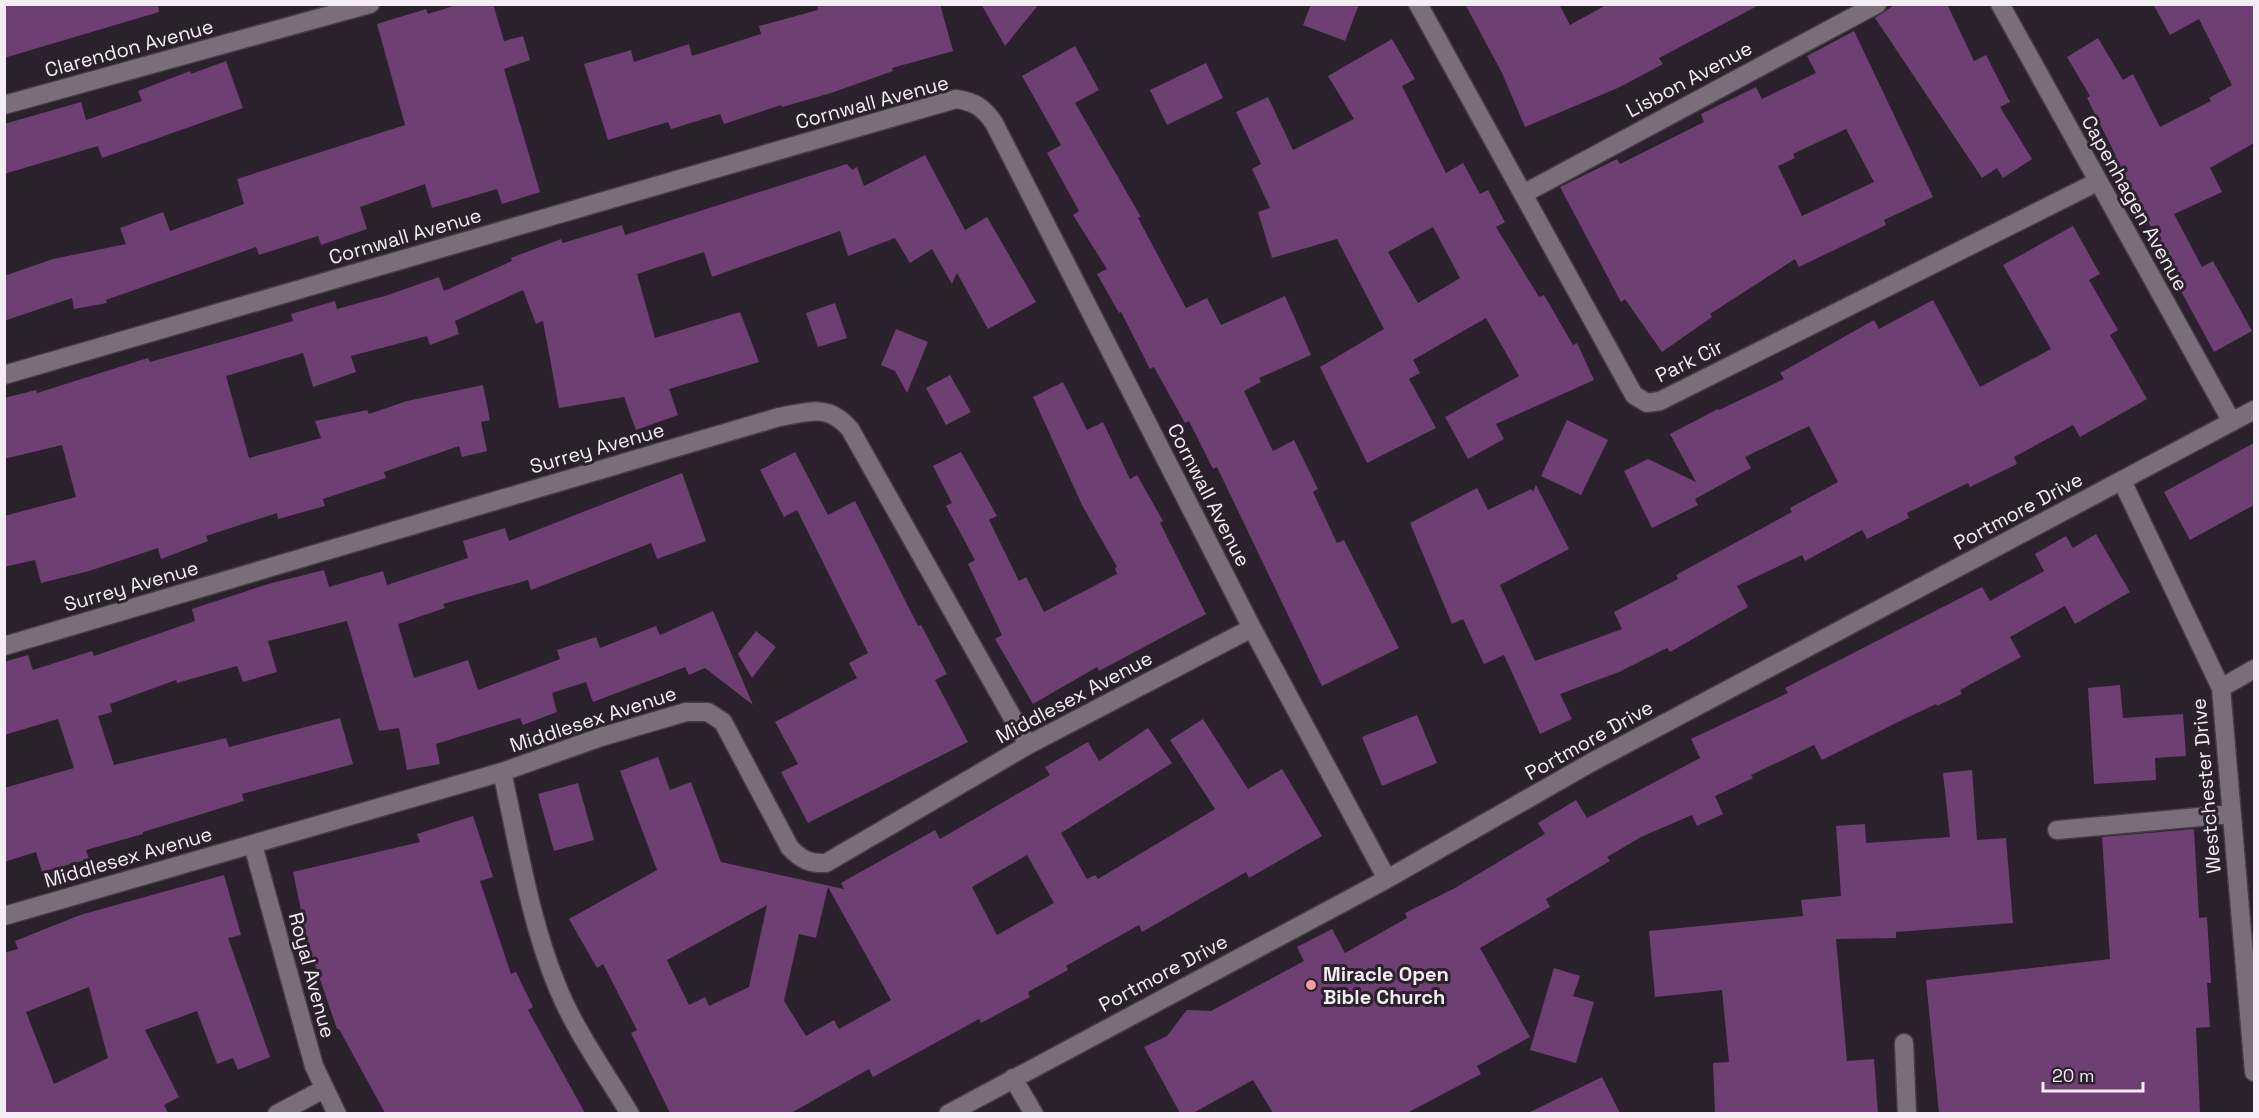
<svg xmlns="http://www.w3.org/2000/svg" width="2259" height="1118" viewBox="0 0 2259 1118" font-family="'Space Grotesk',sans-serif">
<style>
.building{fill:#6d3f72;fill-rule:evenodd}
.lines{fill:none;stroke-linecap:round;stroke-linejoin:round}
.minor-casing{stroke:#453d46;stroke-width:21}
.minor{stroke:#7a6e7b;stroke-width:18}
.poi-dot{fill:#f59b9c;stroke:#2b212c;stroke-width:2}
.labels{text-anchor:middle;stroke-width:6;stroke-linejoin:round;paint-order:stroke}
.street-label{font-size:20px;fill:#f4edf5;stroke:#2b212c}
.poi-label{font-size:20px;font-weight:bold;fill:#f4edf5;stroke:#2b212c;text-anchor:start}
</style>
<rect width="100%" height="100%" fill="#2b212c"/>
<path class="building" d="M 4,4 L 158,4 L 159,12 L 4,58 Z
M 460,4 L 493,4 L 504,41 L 523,36 L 530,60 L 504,69 L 540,192 L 502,204 L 497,189 L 432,208 L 425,184 L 360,207 L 367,229 L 321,245 L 318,236 L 259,255 L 256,247 L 106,300 L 107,303 L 74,309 L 72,298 L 4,321 L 4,276 L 53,259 L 126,244 L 120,228 L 163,212 L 170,231 L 244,204 L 237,179 L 405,125 L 377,24 L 426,9 L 428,14 Z
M 817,4 L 940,4 L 953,51 L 892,68 L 893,71 L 831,93 L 782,107 L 781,105 L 724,124 L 720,114 L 671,129 L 668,122 L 608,140 L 584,64 L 631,50 L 634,62 L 689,44 L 692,56 L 761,34 L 759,26 L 818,10 Z
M 981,4 L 1039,4 L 1005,46 Z
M 1311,4 L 1359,4 L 1345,41 L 1303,25 Z
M 1465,4 L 1559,4 L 1570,25 L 1608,4 L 1761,4 L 1659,58 L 1663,64 L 1620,87 L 1525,127 L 1502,73 Z
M 1896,4 L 1947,4 L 1974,61 L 1986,55 L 2010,102 L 2000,107 L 2032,159 L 2003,178 L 1997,168 L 1982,178 L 1875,18 Z
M 2153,4 L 2254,4 L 2254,143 L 2210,168 L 2222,192 L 2174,214 L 2202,267 L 2213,261 L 2252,331 L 2214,352 L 2176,282 L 2179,280 L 2114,157 L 2116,156 L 2087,98 L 2090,96 L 2067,57 L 2098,38 L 2123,80 L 2133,74 L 2160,127 L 2211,101 L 2209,98 L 2232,85 L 2199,19 L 2170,35 Z
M 1854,31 L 1933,197 L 1884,220 L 1886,225 L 1799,267 L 1795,259 L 1710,314 L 1712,317 L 1662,352 L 1625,299 L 1621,302 L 1560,187 L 1617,159 L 1620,164 L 1704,122 L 1701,114 L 1756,87 L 1762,99 L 1816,73 L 1807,56 ZM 1846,129 L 1874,182 L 1802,216 L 1778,166 L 1795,158 L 1793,154 Z
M 1392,39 L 1415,79 L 1402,86 L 1446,173 L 1463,163 L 1480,194 L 1488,190 L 1505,222 L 1496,227 L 1539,297 L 1544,295 L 1573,345 L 1577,343 L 1594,380 L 1496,424 L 1504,439 L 1468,459 L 1445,417 L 1519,376 L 1486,318 L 1413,360 L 1420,373 L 1409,379 L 1436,428 L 1367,463 L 1320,367 L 1384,329 L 1337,239 L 1272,258 L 1258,212 L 1270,208 L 1252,169 L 1261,164 L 1236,112 L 1268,97 L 1293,150 L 1354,119 L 1328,76 ZM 1433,227 L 1460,278 L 1418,303 L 1388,252 Z
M 1075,46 L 1099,90 L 1075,103 L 1141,217 L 1138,218 L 1186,308 L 1207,298 L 1221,325 L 1285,296 L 1311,355 L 1259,378 L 1261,382 L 1244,391 L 1273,451 L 1294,440 L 1318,489 L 1313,492 L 1337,543 L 1344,540 L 1399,648 L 1322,686 L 1217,467 L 1213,469 L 1189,421 L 1185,423 L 1154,367 L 1150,369 L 1121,312 L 1119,313 L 1097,274 L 1107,269 L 1073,215 L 1079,211 L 1047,153 L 1061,145 L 1022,76 Z
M 226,61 L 243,108 L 102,158 L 98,146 L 4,174 L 4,124 L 81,102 L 86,120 L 142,101 L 138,91 L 190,71 L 191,74 Z
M 1206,63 L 1223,98 L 1167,125 L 1150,90 Z
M 925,155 L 965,230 L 987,217 L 1036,302 L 988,329 L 957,273 L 952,284 L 932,249 L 910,263 L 895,238 L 848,256 L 840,231 L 712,277 L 704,252 L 637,274 L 655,338 L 740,312 L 759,362 L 669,389 L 678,415 L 636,430 L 624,397 L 559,408 L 543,321 L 536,324 L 523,290 L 455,321 L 459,334 L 430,345 L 427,336 L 351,356 L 356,372 L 313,387 L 303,353 L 226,376 L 249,458 L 321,438 L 315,421 L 367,410 L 369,414 L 407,401 L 483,385 L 490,420 L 481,422 L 487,451 L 462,457 L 459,446 L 384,472 L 386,478 L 323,499 L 325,506 L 278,519 L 277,513 L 206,536 L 208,541 L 161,559 L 158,548 L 89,571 L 41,583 L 35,560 L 4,567 L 4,516 L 76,497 L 62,445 L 4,459 L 4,398 L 36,390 L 37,393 L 148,358 L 150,362 L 242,336 L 293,321 L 291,314 L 335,301 L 337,309 L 388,295 L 439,277 L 444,291 L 512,261 L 511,258 L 561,239 L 563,243 L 622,225 L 625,235 L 847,164 L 852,170 L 857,167 L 864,186 Z
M 2073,226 L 2100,274 L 2089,280 L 2118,330 L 2110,335 L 2147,399 L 2080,437 L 2073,425 L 2014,457 L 2017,464 L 1970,487 L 1968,483 L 1907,513 L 1909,518 L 1867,539 L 1862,530 L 1805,561 L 1802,555 L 1737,586 L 1748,607 L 1670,652 L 1667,648 L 1619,672 L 1560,694 L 1572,719 L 1540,734 L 1504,655 L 1484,664 L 1463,619 L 1452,624 L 1410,523 L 1477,488 L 1488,510 L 1531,489 L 1533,492 L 1536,485 L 1569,549 L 1500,585 L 1535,661 L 1622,629 L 1614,612 L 1678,579 L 1676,575 L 1792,512 L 1790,508 L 1838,482 L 1809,426 L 1745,457 L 1751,468 L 1695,499 L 1698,505 L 1652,528 L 1624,471 L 1648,459 L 1696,482 L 1670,434 L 1718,409 L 1719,410 L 1784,379 L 1780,373 L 1874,320 L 1879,329 L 1933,300 L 1980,387 L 2051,349 L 2003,265 Z
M 835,303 L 847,338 L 818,347 L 806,313 Z
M 896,329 L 928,342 L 907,393 L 895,371 L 881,365 Z
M 950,375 L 971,412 L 946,425 L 926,388 Z
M 1063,382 L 1087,430 L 1103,422 L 1130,479 L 1137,475 L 1163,521 L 1160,523 L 1206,614 L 1099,671 L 1097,667 L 1033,704 L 995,639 L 1002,635 L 968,564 L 975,560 L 946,506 L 952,503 L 933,466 L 961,452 L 997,516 L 989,520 L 1019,581 L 1026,577 L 1044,612 L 1117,574 L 1115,568 L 1117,567 L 1082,505 L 1033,397 Z
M 1567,420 L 1608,440 L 1581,495 L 1541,476 Z
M 2254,443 L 2254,505 L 2190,540 L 2164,492 Z
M 795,452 L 828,515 L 855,501 L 918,626 L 921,625 L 947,674 L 935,680 L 968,742 L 808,823 L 781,772 L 798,764 L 775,722 L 857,678 L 849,663 L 868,653 L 797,510 L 784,517 L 760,470 Z
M 682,473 L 706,541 L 657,559 L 651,543 L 531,590 L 528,580 L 443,604 L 445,608 L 398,624 L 414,678 L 468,660 L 478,690 L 560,659 L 557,650 L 596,637 L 600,648 L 656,626 L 660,635 L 713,611 L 753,705 L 705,668 L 689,675 L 685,667 L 593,702 L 586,682 L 552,693 L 557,712 L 523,725 L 520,718 L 436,744 L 440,764 L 407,770 L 399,728 L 379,731 L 347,621 L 268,641 L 277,672 L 243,682 L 237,666 L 177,683 L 176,680 L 110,704 L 112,712 L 98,716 L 114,765 L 226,738 L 229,747 L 340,718 L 353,764 L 242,794 L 244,801 L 143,832 L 143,834 L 86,850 L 89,859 L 42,872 L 36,852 L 4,862 L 4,788 L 74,768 L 58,719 L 4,735 L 4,662 L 28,655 L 33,670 L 92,651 L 94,656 L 195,621 L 192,609 L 268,584 L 324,570 L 329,587 L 383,571 L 387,585 L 468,558 L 463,541 L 505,528 L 509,541 Z
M 2096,534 L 2130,592 L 2075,624 L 2065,606 L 2010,637 L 2021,657 L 1960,690 L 1962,694 L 1937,706 L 1936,704 L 1898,722 L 1822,760 L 1814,745 L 1751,775 L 1753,778 L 1715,796 L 1723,814 L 1697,826 L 1692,815 L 1641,837 L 1607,857 L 1610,861 L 1546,899 L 1550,907 L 1480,948 L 1530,1037 L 1477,1066 L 1481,1074 L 1407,1113 L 1273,1113 L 1253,1080 L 1193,1113 L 1180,1113 L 1144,1047 L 1167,1036 L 1187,1010 L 1211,1011 L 1304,961 L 1297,947 L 1332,929 L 1345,953 L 1407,918 L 1405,913 L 1455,888 L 1545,834 L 1538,823 L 1576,800 L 1587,818 L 1700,758 L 1691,739 L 1788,693 L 1785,688 L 1982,587 L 1990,601 L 2044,571 L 2035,554 L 2066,536 L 2073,548 Z
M 756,631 L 776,647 L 752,678 L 738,654 Z
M 2120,685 L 2123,718 L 2183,714 L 2186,756 L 2155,758 L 2156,780 L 2094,784 L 2088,688 Z
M 1417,715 L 1437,763 L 1382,786 L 1362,737 Z
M 1203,719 L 1248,789 L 1282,769 L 1322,836 L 1249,878 L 1246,872 L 1142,932 L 1139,925 L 1066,966 L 1068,970 L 1028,992 L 1030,997 L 981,1023 L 979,1019 L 873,1077 L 869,1069 L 791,1113 L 670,1113 L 631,1033 L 637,1030 L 603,964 L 597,968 L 569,919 L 657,870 L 620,771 L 658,757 L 670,790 L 691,782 L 721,862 L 844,889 L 841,883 L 935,830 L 940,839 L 1050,775 L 1045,767 L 1088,742 L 1099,761 L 1148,728 L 1172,763 L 1061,833 L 1087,879 L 1095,875 L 1098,879 L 1215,809 L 1170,740 ZM 1027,855 L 1054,903 L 997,935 L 972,887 ZM 828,887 L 891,1000 L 839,1029 L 834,1020 L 806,1036 L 784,1001 L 799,934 L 816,938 ZM 767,905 L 749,987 L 709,1006 L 705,997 L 689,1005 L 667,960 Z
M 1972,770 L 1977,840 L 2006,838 L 2013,923 L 1896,932 L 1896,938 L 1836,939 L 1847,1061 L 1874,1059 L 1878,1113 L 1715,1113 L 1713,1063 L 1729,1062 L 1722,990 L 1655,997 L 1649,931 L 1803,916 L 1801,900 L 1841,896 L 1836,826 L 1865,824 L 1866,843 L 1950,837 L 1943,773 Z
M 578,783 L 594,840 L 554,851 L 538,794 Z
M 473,816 L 493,877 L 480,881 L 511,974 L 516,972 L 533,1007 L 528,1010 L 585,1113 L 385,1113 L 339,1029 L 337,1029 L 308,944 L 293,872 L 420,842 L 417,834 Z
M 2194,829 L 2199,918 L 2207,917 L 2211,983 L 2207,983 L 2210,1027 L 2196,1028 L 2200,1113 L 1939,1113 L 1926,980 L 2110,959 L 2102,837 Z
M 224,875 L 241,935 L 228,938 L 270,1057 L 238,1070 L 233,1058 L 217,1064 L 197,1011 L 145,1030 L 179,1097 L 164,1105 L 168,1113 L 4,1113 L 4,953 L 18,949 L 15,941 L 80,915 ZM 89,987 L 108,1058 L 54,1084 L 26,1012 Z
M 1554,968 L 1580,976 L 1573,996 L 1594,1002 L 1576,1063 L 1530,1050 Z
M 1602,1077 L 1620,1113 L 1528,1113 Z"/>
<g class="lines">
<defs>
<path id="minor" d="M 1418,4 L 1634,395 L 1647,403 L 1660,401 L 2097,182
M 2000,4 L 2232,422
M 4,105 L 370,4
M 1523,194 L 1877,4
M 4,375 L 956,99 C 975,102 983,107 994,123 L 1252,628 L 1387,879
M 2122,481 L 2221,688 L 2254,1072
M 4,646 L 779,417 C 809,412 828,403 850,429 L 1028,745
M 2221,688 L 2254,669
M 502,772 C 518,843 529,918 557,986 C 575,1031 605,1072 630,1114
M 2057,830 L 2232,814
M 253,845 L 314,1066 L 337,1114
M 4,916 L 502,772 L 601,737 L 686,712 L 708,712 L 723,722 L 790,848 C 801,859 809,864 826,863 L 1028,745 L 1252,628
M 1904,1043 L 1907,1114
M 1013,1078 L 1034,1114
M 277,1114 L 324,1089
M 948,1114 L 1387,879 L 1592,762 L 2254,410"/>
</defs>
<use href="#minor" class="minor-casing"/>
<use href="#minor" class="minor"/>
</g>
<circle class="poi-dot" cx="1311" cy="985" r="6"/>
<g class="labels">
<g class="street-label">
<text transform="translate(129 48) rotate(-15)" y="7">Clarendon Avenue</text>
<text transform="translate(1689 79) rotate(-28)" y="7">Lisbon Avenue</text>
<text transform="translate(872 102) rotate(-15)" y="7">Cornwall Avenue</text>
<text transform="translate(2135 203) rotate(61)" y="7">Capenhagen Avenue</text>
<text transform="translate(405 236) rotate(-16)" y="7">Cornwall Avenue</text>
<text transform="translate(1689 361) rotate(-26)" y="7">Park Cir</text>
<text transform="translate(597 448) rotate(-16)" y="7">Surrey Avenue</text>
<text transform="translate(1209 495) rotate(63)" y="7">Cornwall Avenue</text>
<text transform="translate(2018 511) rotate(-28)" y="7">Portmore Drive</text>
<text transform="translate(131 586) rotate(-16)" y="7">Surrey Avenue</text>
<text transform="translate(1074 697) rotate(-28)" y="7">Middlesex Avenue</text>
<text transform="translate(593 719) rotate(-18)" y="7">Middlesex Avenue</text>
<text transform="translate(1589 740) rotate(-29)" y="7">Portmore Drive</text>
<text transform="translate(2206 786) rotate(-95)" y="7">Westchester Drive</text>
<text transform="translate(128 857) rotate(-16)" y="7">Middlesex Avenue</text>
<text transform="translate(1163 973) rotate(-28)" y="7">Portmore Drive</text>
<text transform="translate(312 975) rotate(75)" y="7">Royal Avenue</text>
</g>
<g class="poi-label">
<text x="1323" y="981">Miracle Open<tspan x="1323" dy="23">Bible Church</tspan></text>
</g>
</g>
<rect width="2259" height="1118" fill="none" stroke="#f4edf5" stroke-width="12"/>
<path d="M2043 1082v9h100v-9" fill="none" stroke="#f4edf5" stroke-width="3"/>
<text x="2052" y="1082" font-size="18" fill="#f4edf5" stroke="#2b212c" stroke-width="4.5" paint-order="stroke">20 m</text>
</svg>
